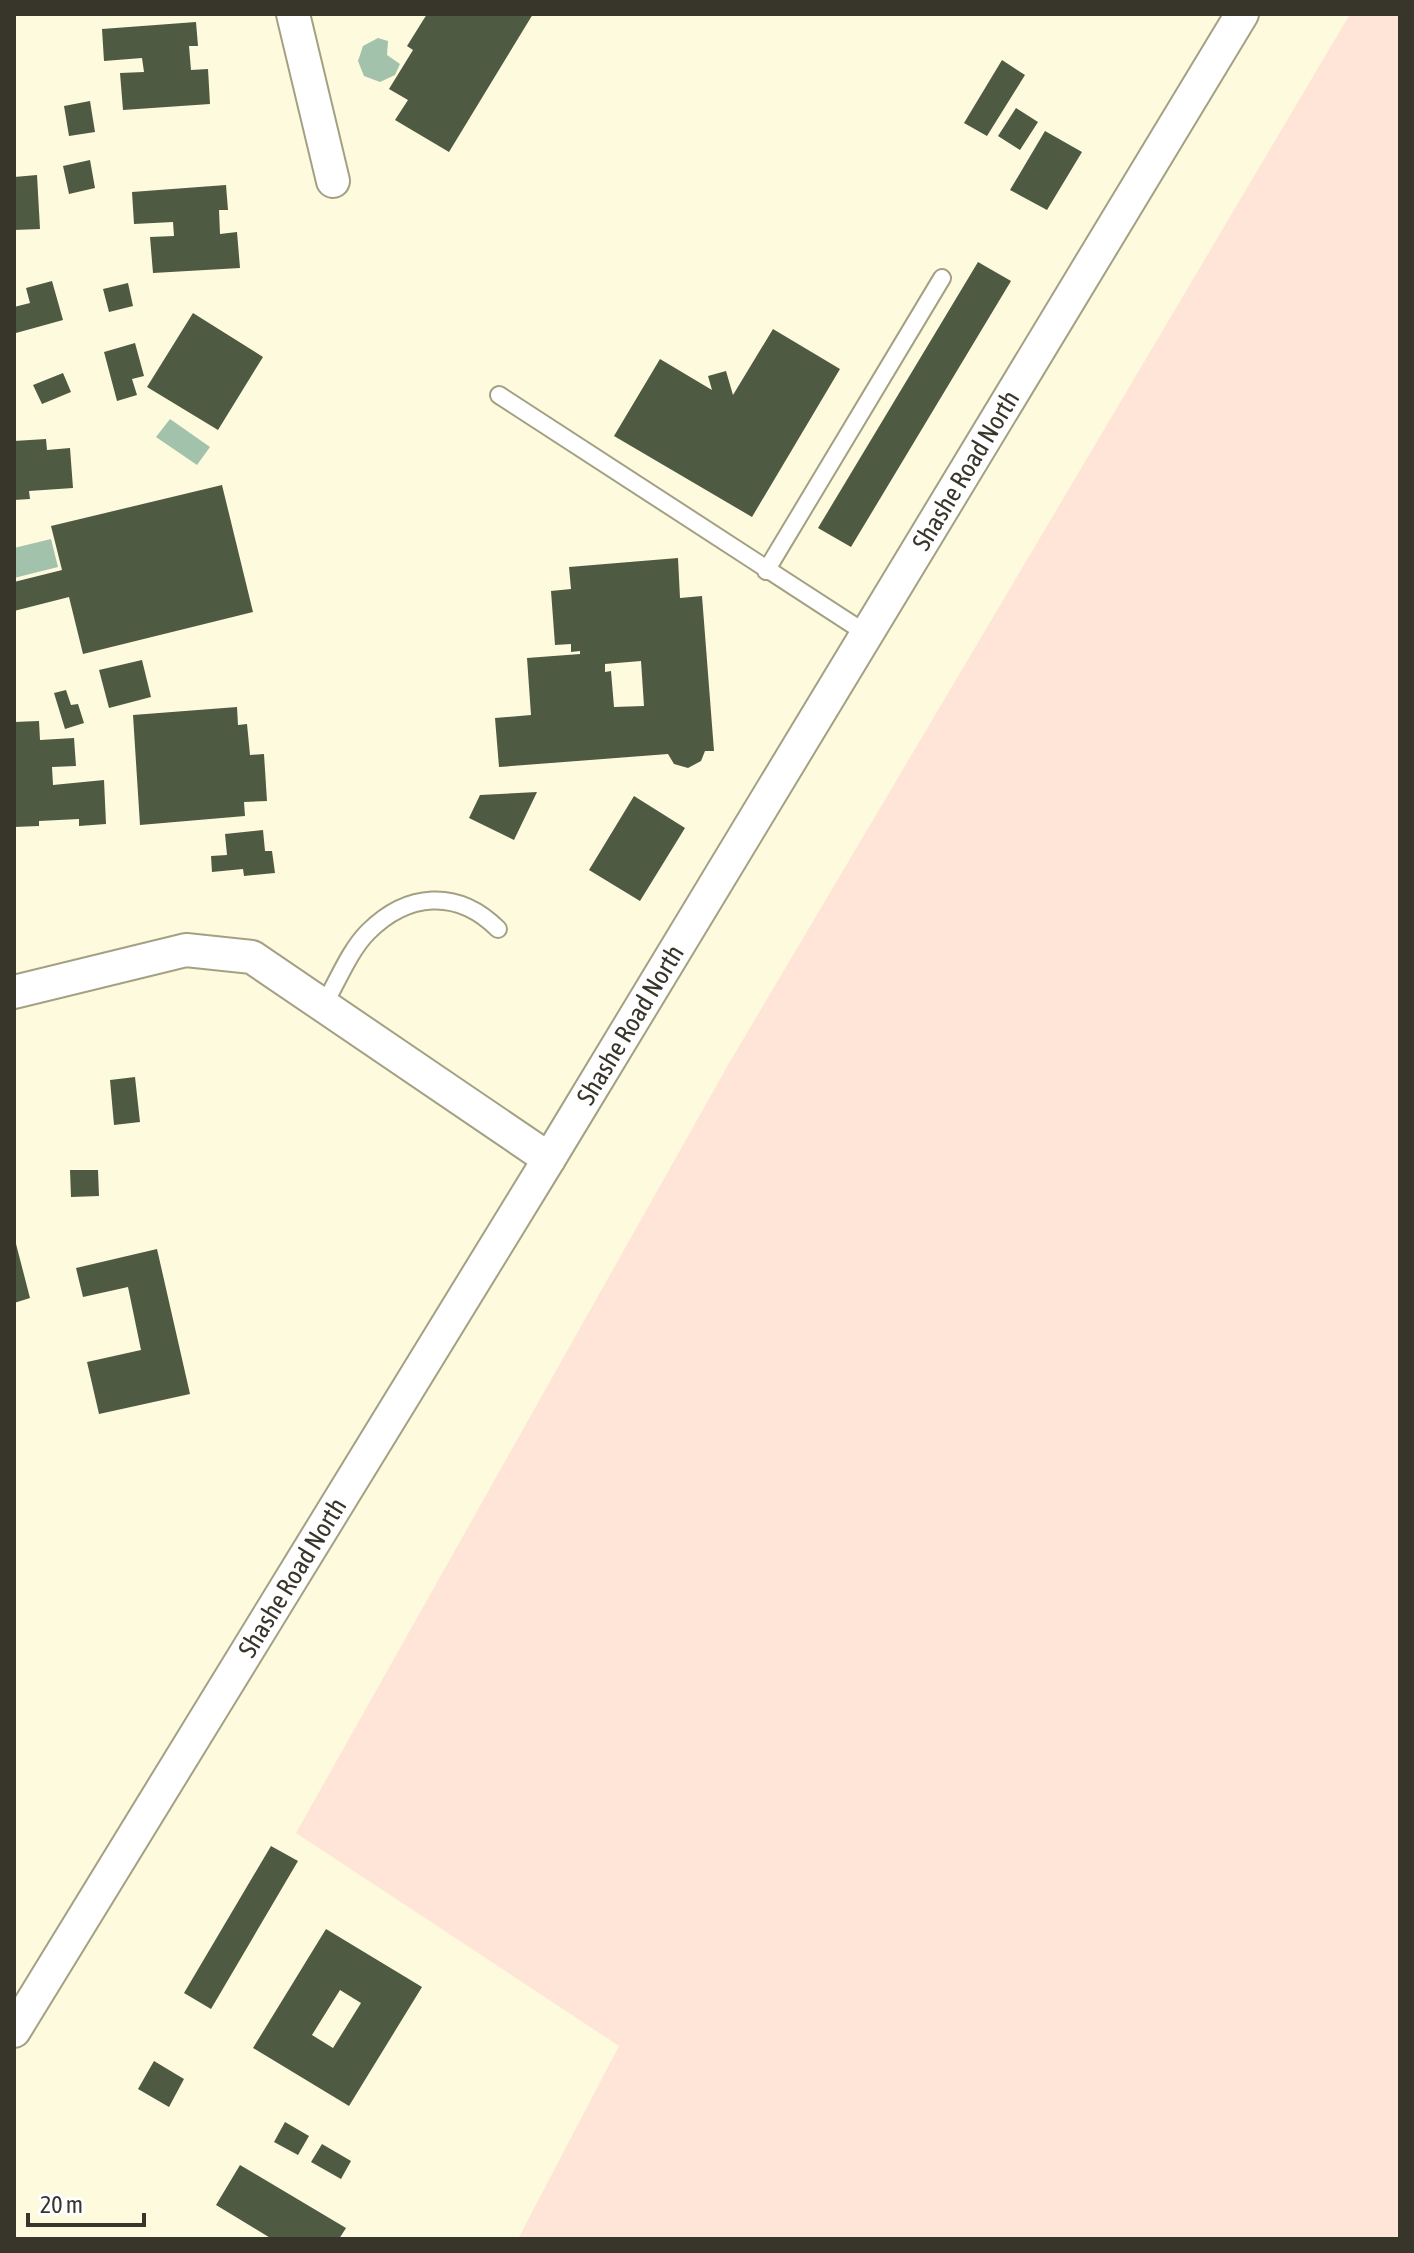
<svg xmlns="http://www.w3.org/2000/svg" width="1414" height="2253" viewBox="0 0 1414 2253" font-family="'Asap Condensed',sans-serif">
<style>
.green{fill:#fee5d8}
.water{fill:#a2c2ac}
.building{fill:#4f5a43;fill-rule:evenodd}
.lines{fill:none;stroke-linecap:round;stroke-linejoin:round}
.service-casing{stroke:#a3a084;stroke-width:20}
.minor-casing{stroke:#a3a084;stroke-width:36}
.service{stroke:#fff;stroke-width:16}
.minor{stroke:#fff;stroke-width:32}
.labels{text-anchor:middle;stroke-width:8;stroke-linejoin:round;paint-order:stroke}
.street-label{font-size:26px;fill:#38362b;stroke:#fff}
</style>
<rect width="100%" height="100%" fill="#fefadd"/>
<path class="green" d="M 1350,14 L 1400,14 L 1400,2239 L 518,2239 L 619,2046 L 296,1833 L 728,1065 Z"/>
<path class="water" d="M 378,38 L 388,41 L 387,55 L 400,64 L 395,75 L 380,82 L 364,76 L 358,61 L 363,46 Z
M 170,419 L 210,447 L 197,465 L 156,437 Z
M 51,539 L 58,567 L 14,578 L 14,548 Z"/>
<path class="building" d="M 427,14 L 533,14 L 449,152 L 395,120 L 408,100 L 389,89 L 413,50 L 407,46 Z
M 196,22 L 198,46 L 189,46 L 191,70 L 208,69 L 210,104 L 123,110 L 120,73 L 144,72 L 142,58 L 104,61 L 102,29 Z
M 1002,60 L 1025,75 L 987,136 L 964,123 Z
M 90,101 L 95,132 L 69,136 L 64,106 Z
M 1016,108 L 1038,122 L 1020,150 L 998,136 Z
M 1045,131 L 1082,152 L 1047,210 L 1010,190 Z
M 90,160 L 95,188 L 69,194 L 63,166 Z
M 37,175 L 40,229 L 14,230 L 14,177 Z
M 226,185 L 228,210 L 219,210 L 220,234 L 237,232 L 240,268 L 153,273 L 150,237 L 174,236 L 173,222 L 134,224 L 132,192 Z
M 978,262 L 1011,281 L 851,547 L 818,528 Z
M 52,281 L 63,320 L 16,333 L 14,307 L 30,303 L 26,288 Z
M 128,283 L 133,306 L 109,312 L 103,289 Z
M 193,313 L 263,357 L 218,430 L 147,387 Z
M 773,329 L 840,369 L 752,517 L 614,436 L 660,359 L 712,390 L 708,376 L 726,371 L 733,395 Z
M 135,343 L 144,376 L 132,379 L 137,395 L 117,401 L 104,352 Z
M 63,373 L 71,392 L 42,404 L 33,385 Z
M 46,439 L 47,450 L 70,448 L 73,488 L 29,491 L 30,499 L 14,500 L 14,441 Z
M 222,485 L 253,612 L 83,654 L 69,597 L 14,611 L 14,582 L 62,570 L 51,526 Z
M 678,558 L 680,598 L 702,596 L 714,751 L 705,751 L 701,761 L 688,768 L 674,764 L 668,754 L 499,767 L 495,718 L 531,715 L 527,658 L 580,654 L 580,651 L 571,652 L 571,644 L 555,645 L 551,591 L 571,589 L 569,567 ZM 641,661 L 644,706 L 614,707 L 611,671 L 605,672 L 605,664 Z
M 142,660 L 151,697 L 109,708 L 99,670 Z
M 66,690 L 71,705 L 78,704 L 84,723 L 65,729 L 54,693 Z
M 237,707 L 238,725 L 247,724 L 250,755 L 264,754 L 267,801 L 244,802 L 245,816 L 140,825 L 133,715 Z
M 39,721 L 40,740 L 74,738 L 76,766 L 52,767 L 53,785 L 104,780 L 106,824 L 79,826 L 79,819 L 39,821 L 39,826 L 14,827 L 14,722 Z
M 537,792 L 514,840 L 469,818 L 480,795 Z
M 634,796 L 685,828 L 640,901 L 589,870 Z
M 263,830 L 265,851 L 272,851 L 275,873 L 244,876 L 243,869 L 212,872 L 211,856 L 227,855 L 225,834 Z
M 135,1077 L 140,1122 L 114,1125 L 110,1080 Z
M 70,1170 L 98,1170 L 99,1196 L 71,1197 Z
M 15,1240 L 30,1298 L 14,1303 L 14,1241 Z
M 157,1249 L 190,1394 L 99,1414 L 87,1362 L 141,1350 L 128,1287 L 83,1297 L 76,1268 Z
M 271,1846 L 298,1861 L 211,2009 L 184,1993 Z
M 326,1929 L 422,1987 L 349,2106 L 253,2048 ZM 340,1990 L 361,2003 L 333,2048 L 312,2035 Z
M 154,2061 L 184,2079 L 169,2107 L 138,2089 Z
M 285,2122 L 309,2136 L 298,2155 L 274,2142 Z
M 322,2144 L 351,2161 L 341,2179 L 311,2162 Z
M 240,2165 L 346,2228 L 339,2239 L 272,2239 L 216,2205 Z"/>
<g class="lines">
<defs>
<path id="service" d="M 499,395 L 867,634
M 766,571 L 942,278
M 323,1006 C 337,983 349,951 368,932 C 407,893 457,888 498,929"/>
<g id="minor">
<path d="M 293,14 L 333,181"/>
<path d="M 14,992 L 186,950 L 252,957 L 549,1159"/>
<path id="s1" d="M 14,2031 L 549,1159 L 1242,14"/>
</g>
</defs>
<use href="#service" class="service-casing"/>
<use href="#minor" class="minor-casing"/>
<use href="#service" class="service"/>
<use href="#minor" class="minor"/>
</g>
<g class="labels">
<g class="street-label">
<text dy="9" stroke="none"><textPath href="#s1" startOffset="1828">Shashe Road North</textPath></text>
<text dy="9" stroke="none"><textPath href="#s1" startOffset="1180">Shashe Road North</textPath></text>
<text dy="9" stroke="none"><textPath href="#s1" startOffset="532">Shashe Road North</textPath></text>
</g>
</g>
<rect width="1414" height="2253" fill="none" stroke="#38362b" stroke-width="32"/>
<path d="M28 2213v12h116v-12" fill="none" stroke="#38362b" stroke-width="4"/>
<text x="40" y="2213" font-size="24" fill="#38362b" stroke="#ffffff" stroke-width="6" paint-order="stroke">20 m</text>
</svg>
